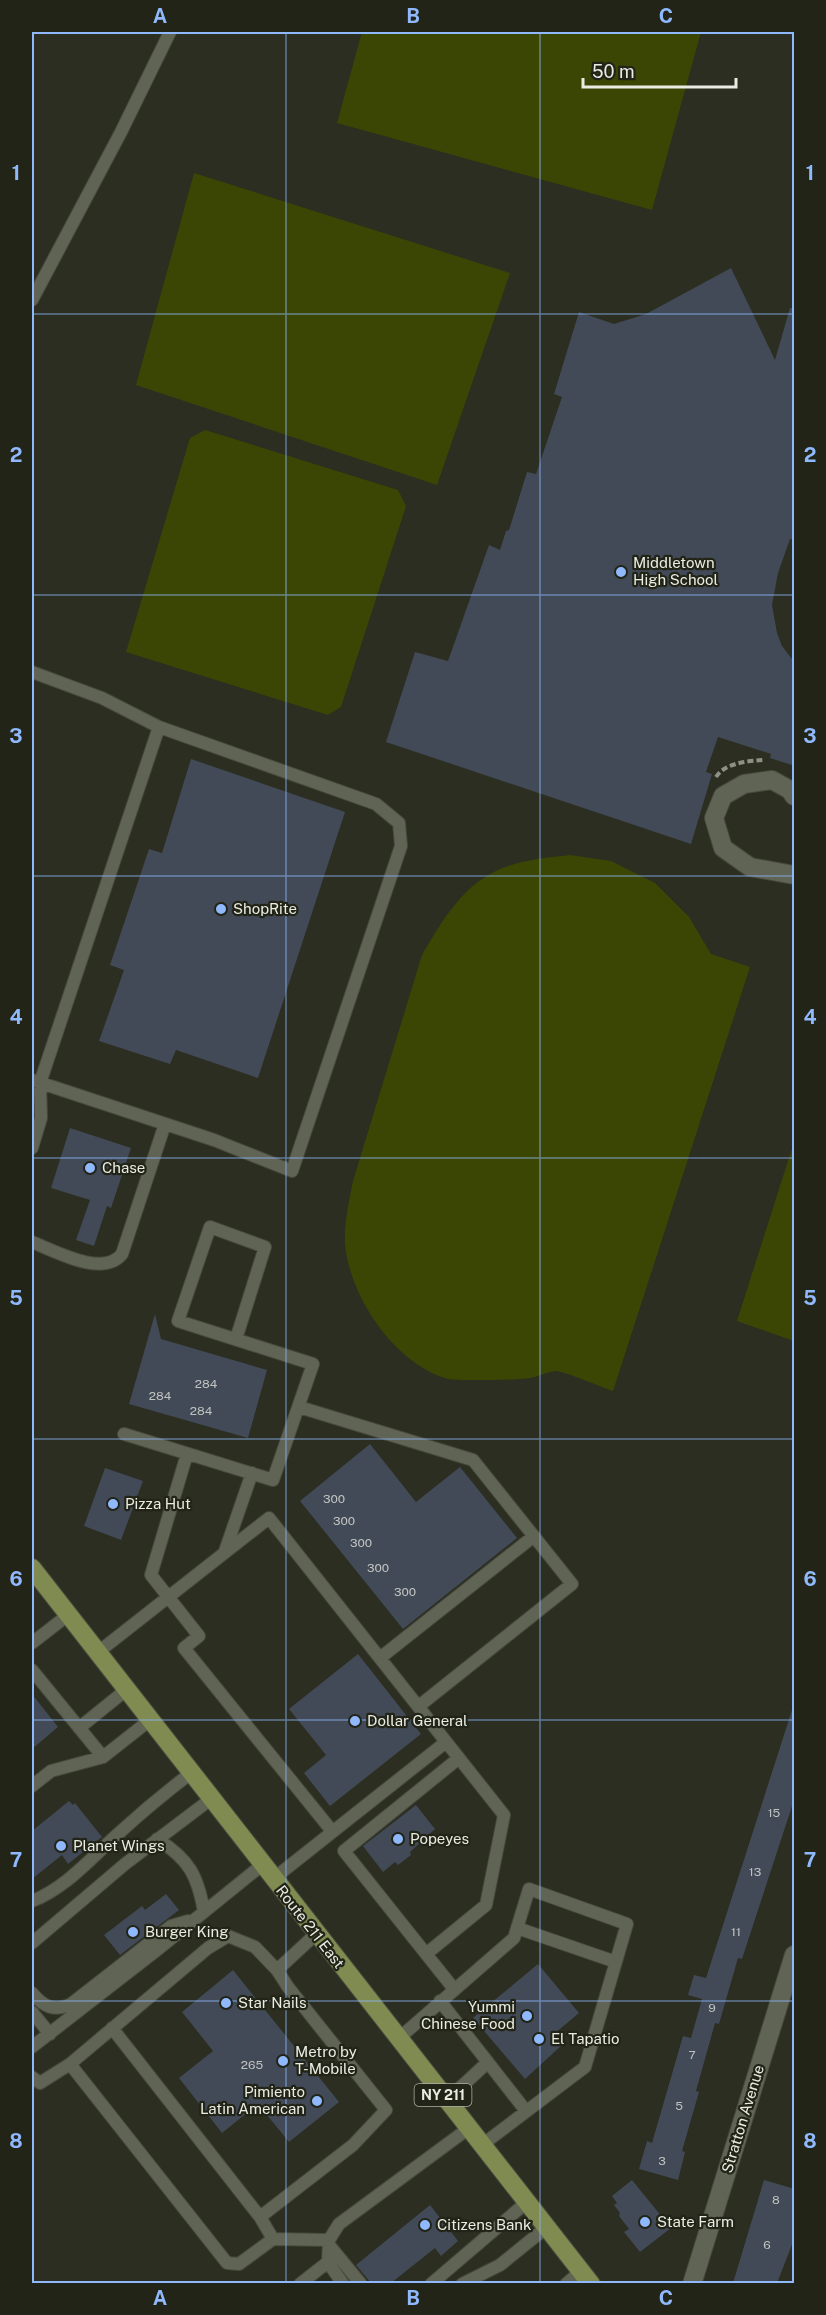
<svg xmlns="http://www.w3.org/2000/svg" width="826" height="2315" viewBox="0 0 826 2315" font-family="'Public Sans',sans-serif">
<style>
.green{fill:#3c4604}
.building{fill:#424a57}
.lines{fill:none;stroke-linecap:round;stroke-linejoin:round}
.lane-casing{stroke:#47493d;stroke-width:14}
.street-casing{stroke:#47493d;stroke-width:20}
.primary-casing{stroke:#47493d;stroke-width:20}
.path{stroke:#8e9185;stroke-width:4;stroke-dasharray:6 3;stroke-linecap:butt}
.lane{stroke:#606454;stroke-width:12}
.street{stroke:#606454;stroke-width:18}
.primary{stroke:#7f8b50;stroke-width:18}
.grid{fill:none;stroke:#90b8fd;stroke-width:1.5;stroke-opacity:0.55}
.poi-dot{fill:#90b8fd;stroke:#212416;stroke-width:2}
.labels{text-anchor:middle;stroke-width:4.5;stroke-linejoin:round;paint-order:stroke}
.number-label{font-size:12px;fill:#c0c4c0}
.shield{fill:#212416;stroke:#aeb0a6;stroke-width:1.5}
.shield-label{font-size:14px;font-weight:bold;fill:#eaece3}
.poi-label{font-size:15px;fill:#eaece3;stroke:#212416;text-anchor:start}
.street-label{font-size:15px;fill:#eaece3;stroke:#212416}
.neatline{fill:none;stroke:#90b8fd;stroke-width:2}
.grid-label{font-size:20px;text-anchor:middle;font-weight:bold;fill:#90b8fd}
</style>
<rect width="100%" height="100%" fill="#2b2e20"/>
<path class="green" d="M 362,32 L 701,32 L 652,210 L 337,123 Z
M 194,173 L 510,273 L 437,485 L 136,385 Z
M 205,430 L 398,490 L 406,506 L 341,707 L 328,715 L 126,652 L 190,438 Z
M 570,855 L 611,861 L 655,883 L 689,917 L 711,954 L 750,967 L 613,1391 C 598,1386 570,1373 556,1371 C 548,1371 538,1377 530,1378 C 520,1380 457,1381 448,1379 C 395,1364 350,1298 345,1244 C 344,1222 349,1202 353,1181 L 422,955 C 440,924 461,888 494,872 C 517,860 545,858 570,855 Z
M 794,1142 L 794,1341 L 737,1321 Z"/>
<path class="building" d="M 731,268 L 775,360 L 790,308 L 795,308 L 795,540 L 790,539 L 778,573 L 772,605 L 777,633 L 782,646 L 795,663 L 795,766 L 770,758 L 771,754 L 718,737 L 706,772 L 712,774 L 691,844 L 386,742 L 415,652 L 448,661 L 489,545 L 500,550 L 506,531 L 509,530 L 527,472 L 536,474 L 562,397 L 554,394 L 579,312 L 614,324 L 646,314 Z
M 191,759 L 345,812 L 258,1078 L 176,1050 L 170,1064 L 99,1041 L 124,970 L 110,965 L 149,849 L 162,853 Z
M 70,1128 L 131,1148 L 111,1208 L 107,1206 L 94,1246 L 76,1240 L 90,1200 L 51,1188 Z
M 155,1314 L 161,1339 L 267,1370 L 248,1438 L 129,1404 Z
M 370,1444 L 416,1502 L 460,1467 L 517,1538 L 403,1629 L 300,1501 Z
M 105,1468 L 143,1481 L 121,1540 L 84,1526 Z
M 358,1654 L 421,1734 L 330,1806 L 304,1773 L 326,1755 L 289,1709 Z
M 32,1694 L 58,1727 L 32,1749 Z
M 792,1710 L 795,1710 L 795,1797 L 742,1959 L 738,1958 L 719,2024 L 715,2023 L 696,2091 L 699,2092 L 682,2151 L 685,2152 L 678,2180 L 639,2169 L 647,2141 L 652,2143 L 683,2036 L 691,2038 L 702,1999 L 688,1995 L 694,1975 L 706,1978 Z
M 69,1801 L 73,1805 L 75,1803 L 102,1837 L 68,1864 L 62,1855 L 32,1879 L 32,1831 Z
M 416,1805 L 435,1829 L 410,1852 L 411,1855 L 398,1865 L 395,1862 L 383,1872 L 363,1846 Z
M 166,1894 L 179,1910 L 120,1955 L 104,1935 L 142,1906 L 145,1910 Z
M 538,1964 L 579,2013 L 554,2034 L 562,2045 L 525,2079 L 473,2018 Z
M 233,1970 L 339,2102 L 289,2142 L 258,2104 L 222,2133 L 179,2078 L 213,2051 L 182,2012 Z
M 632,2180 L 671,2228 L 640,2252 L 624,2232 L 629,2229 L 619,2216 L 620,2213 L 614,2205 L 617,2203 L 612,2196 Z
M 764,2180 L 795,2189 L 795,2237 L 777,2283 L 733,2283 Z
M 430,2205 L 458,2241 L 441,2256 L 435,2248 L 391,2283 L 371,2283 L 356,2265 Z"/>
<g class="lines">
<defs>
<path id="lane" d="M 32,300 L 121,132 L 170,32
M 32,672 L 102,698 L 159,727 L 40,1083 L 41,1118 L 32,1148
M 32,1080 L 214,1140 L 292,1171 L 401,846 L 399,823 L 376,804 L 159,727
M 32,1242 C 55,1251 103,1278 122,1254 L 165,1124
M 299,1407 L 473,1460 L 572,1584 L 419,1706
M 124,1434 L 273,1480 L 313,1364 L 178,1321 L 210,1227 L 265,1247 L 236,1339
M 187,1454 L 151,1575 L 199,1636 L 184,1648 L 332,1831
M 225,1551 L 252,1473
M 32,1643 L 68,1615
M 97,1653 L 269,1518 L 504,1815 L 486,1905 L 426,1954
M 380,1658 L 534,1536
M 32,1670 L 103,1757
M 79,1728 L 126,1690
M 32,1786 L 51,1771 L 103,1757 L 150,1720
M 157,1839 C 189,1859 198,1876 204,1912
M 273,1879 L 446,1742
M 32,1901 C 66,1888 92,1857 119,1833 C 142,1812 166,1792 191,1773
M 517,1928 L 616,1962
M 32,1943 L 125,1864 L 211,1799
M 454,1989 L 344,1851 L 459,1758
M 32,1993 C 44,2007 54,2012 71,2004 L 171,1926 L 188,1921
M 440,2001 L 526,2111
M 32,2012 L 50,2034
M 398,2039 L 514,1938 L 529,1889 L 627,1924 L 585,2067 L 482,2145
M 32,2047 L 157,1950 L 262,1865
M 70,2064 L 227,2263 L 239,2264 L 273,2239 L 260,2217 L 112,2028
M 32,2077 L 40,2083 L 70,2064 L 208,1948 L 228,1936 L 255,1947 L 277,1970
M 447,2100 L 488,2062
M 260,2217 L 353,2145 L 386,2110 L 288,1987 L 277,1970 L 316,1934
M 273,2239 L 329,2240
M 329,2245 L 361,2284
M 300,2284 L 328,2262
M 343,2284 L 328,2262 L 329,2240 L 339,2224 L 469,2128
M 431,2284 L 527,2202
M 462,2284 L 500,2265 L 547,2227
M 566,2284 L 581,2271"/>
<path id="street" d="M 794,796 L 790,790 L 772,780 L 744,784 L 723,796 L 714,818 L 723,848 L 750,867 L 794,875
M 692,2284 L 794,1955"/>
<path id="primary" d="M 32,1568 L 591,2284"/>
</defs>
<use href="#lane" class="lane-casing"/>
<use href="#street" class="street-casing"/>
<use href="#primary" class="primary-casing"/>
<path class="path" d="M 716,777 C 725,763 747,761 763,760"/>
<use href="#lane" class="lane"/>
<use href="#street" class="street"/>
<use href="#primary" class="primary"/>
</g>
<path class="grid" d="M 286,32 L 286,2284M 540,32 L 540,2284M 32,314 L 794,314M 32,595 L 794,595M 32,876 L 794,876M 32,1158 L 794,1158M 32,1439 L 794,1439M 32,1720 L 794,1720M 32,2001 L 794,2001"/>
<g class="poi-dot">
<circle cx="621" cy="572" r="6"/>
<circle cx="221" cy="909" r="6"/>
<circle cx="90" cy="1168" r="6"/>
<circle cx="113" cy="1504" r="6"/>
<circle cx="355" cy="1721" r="6"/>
<circle cx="398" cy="1839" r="6"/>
<circle cx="61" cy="1846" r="6"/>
<circle cx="133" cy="1932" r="6"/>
<circle cx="226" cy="2003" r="6"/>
<circle cx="527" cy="2016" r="6"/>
<circle cx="539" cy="2039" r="6"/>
<circle cx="283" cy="2061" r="6"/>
<circle cx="317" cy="2101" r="6"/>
<circle cx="645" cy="2222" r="6"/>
<circle cx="425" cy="2225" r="6"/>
</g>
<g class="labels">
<g class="number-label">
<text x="206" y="1388">284</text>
<text x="160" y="1400">284</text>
<text x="201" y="1415">284</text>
<text x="334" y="1503">300</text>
<text x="344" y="1525">300</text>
<text x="361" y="1547">300</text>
<text x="378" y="1572">300</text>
<text x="405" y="1596">300</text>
<text x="774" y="1817">15</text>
<text x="755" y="1876">13</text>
<text x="736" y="1936">11</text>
<text x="712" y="2012">9</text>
<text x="692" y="2059">7</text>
<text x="252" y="2069">265</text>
<text x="679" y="2110">5</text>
<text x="662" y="2165">3</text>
<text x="776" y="2204">8</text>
<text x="767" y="2249">6</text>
</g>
<rect class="shield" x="414.5" y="2084" width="57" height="22" rx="4.5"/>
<g class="shield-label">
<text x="443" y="2100">NY 211</text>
</g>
<g class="poi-label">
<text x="633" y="568">Middletown<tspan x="633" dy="17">High School</tspan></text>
<text x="233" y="914">ShopRite</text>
<text x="102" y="1173">Chase</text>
<text x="125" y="1509">Pizza Hut</text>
<text x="367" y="1726">Dollar General</text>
<text x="410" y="1844">Popeyes</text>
<text x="73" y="1851">Planet Wings</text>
<text x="145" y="1937">Burger King</text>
<text x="238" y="2008">Star Nails</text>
<text x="515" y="2012" text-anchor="end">Yummi<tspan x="515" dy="17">Chinese Food</tspan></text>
<text x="551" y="2044">El Tapatio</text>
<text x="295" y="2057">Metro by<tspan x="295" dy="17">T-Mobile</tspan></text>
<text x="305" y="2097" text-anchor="end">Pimiento<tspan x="305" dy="17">Latin American</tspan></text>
<text x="657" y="2227">State Farm</text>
<text x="437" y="2230">Citizens Bank</text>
</g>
<g class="street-label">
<text transform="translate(310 1927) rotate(52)" y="5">Route 211 East</text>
<text transform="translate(743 2119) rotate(-73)" y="5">Stratton Avenue</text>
</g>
</g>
<rect width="826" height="2315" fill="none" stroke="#212416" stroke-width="66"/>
<path d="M583 78v9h153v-9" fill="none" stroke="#eaece3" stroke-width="3"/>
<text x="592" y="78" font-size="18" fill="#eaece3" stroke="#212416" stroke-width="4.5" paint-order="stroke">50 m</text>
<rect x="33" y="33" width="760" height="2249" class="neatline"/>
<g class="grid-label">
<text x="160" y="23">A</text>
<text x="413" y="23">B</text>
<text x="666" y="23">C</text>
<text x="16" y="180">1</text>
<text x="810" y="180">1</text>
<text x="16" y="462">2</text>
<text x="810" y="462">2</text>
<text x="16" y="743">3</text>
<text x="810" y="743">3</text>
<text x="16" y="1024">4</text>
<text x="810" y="1024">4</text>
<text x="16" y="1305">5</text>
<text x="810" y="1305">5</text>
<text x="16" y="1586">6</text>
<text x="810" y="1586">6</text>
<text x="16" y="1867">7</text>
<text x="810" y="1867">7</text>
<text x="16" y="2148">8</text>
<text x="810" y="2148">8</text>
<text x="160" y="2305">A</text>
<text x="413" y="2305">B</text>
<text x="666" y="2305">C</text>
</g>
</svg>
